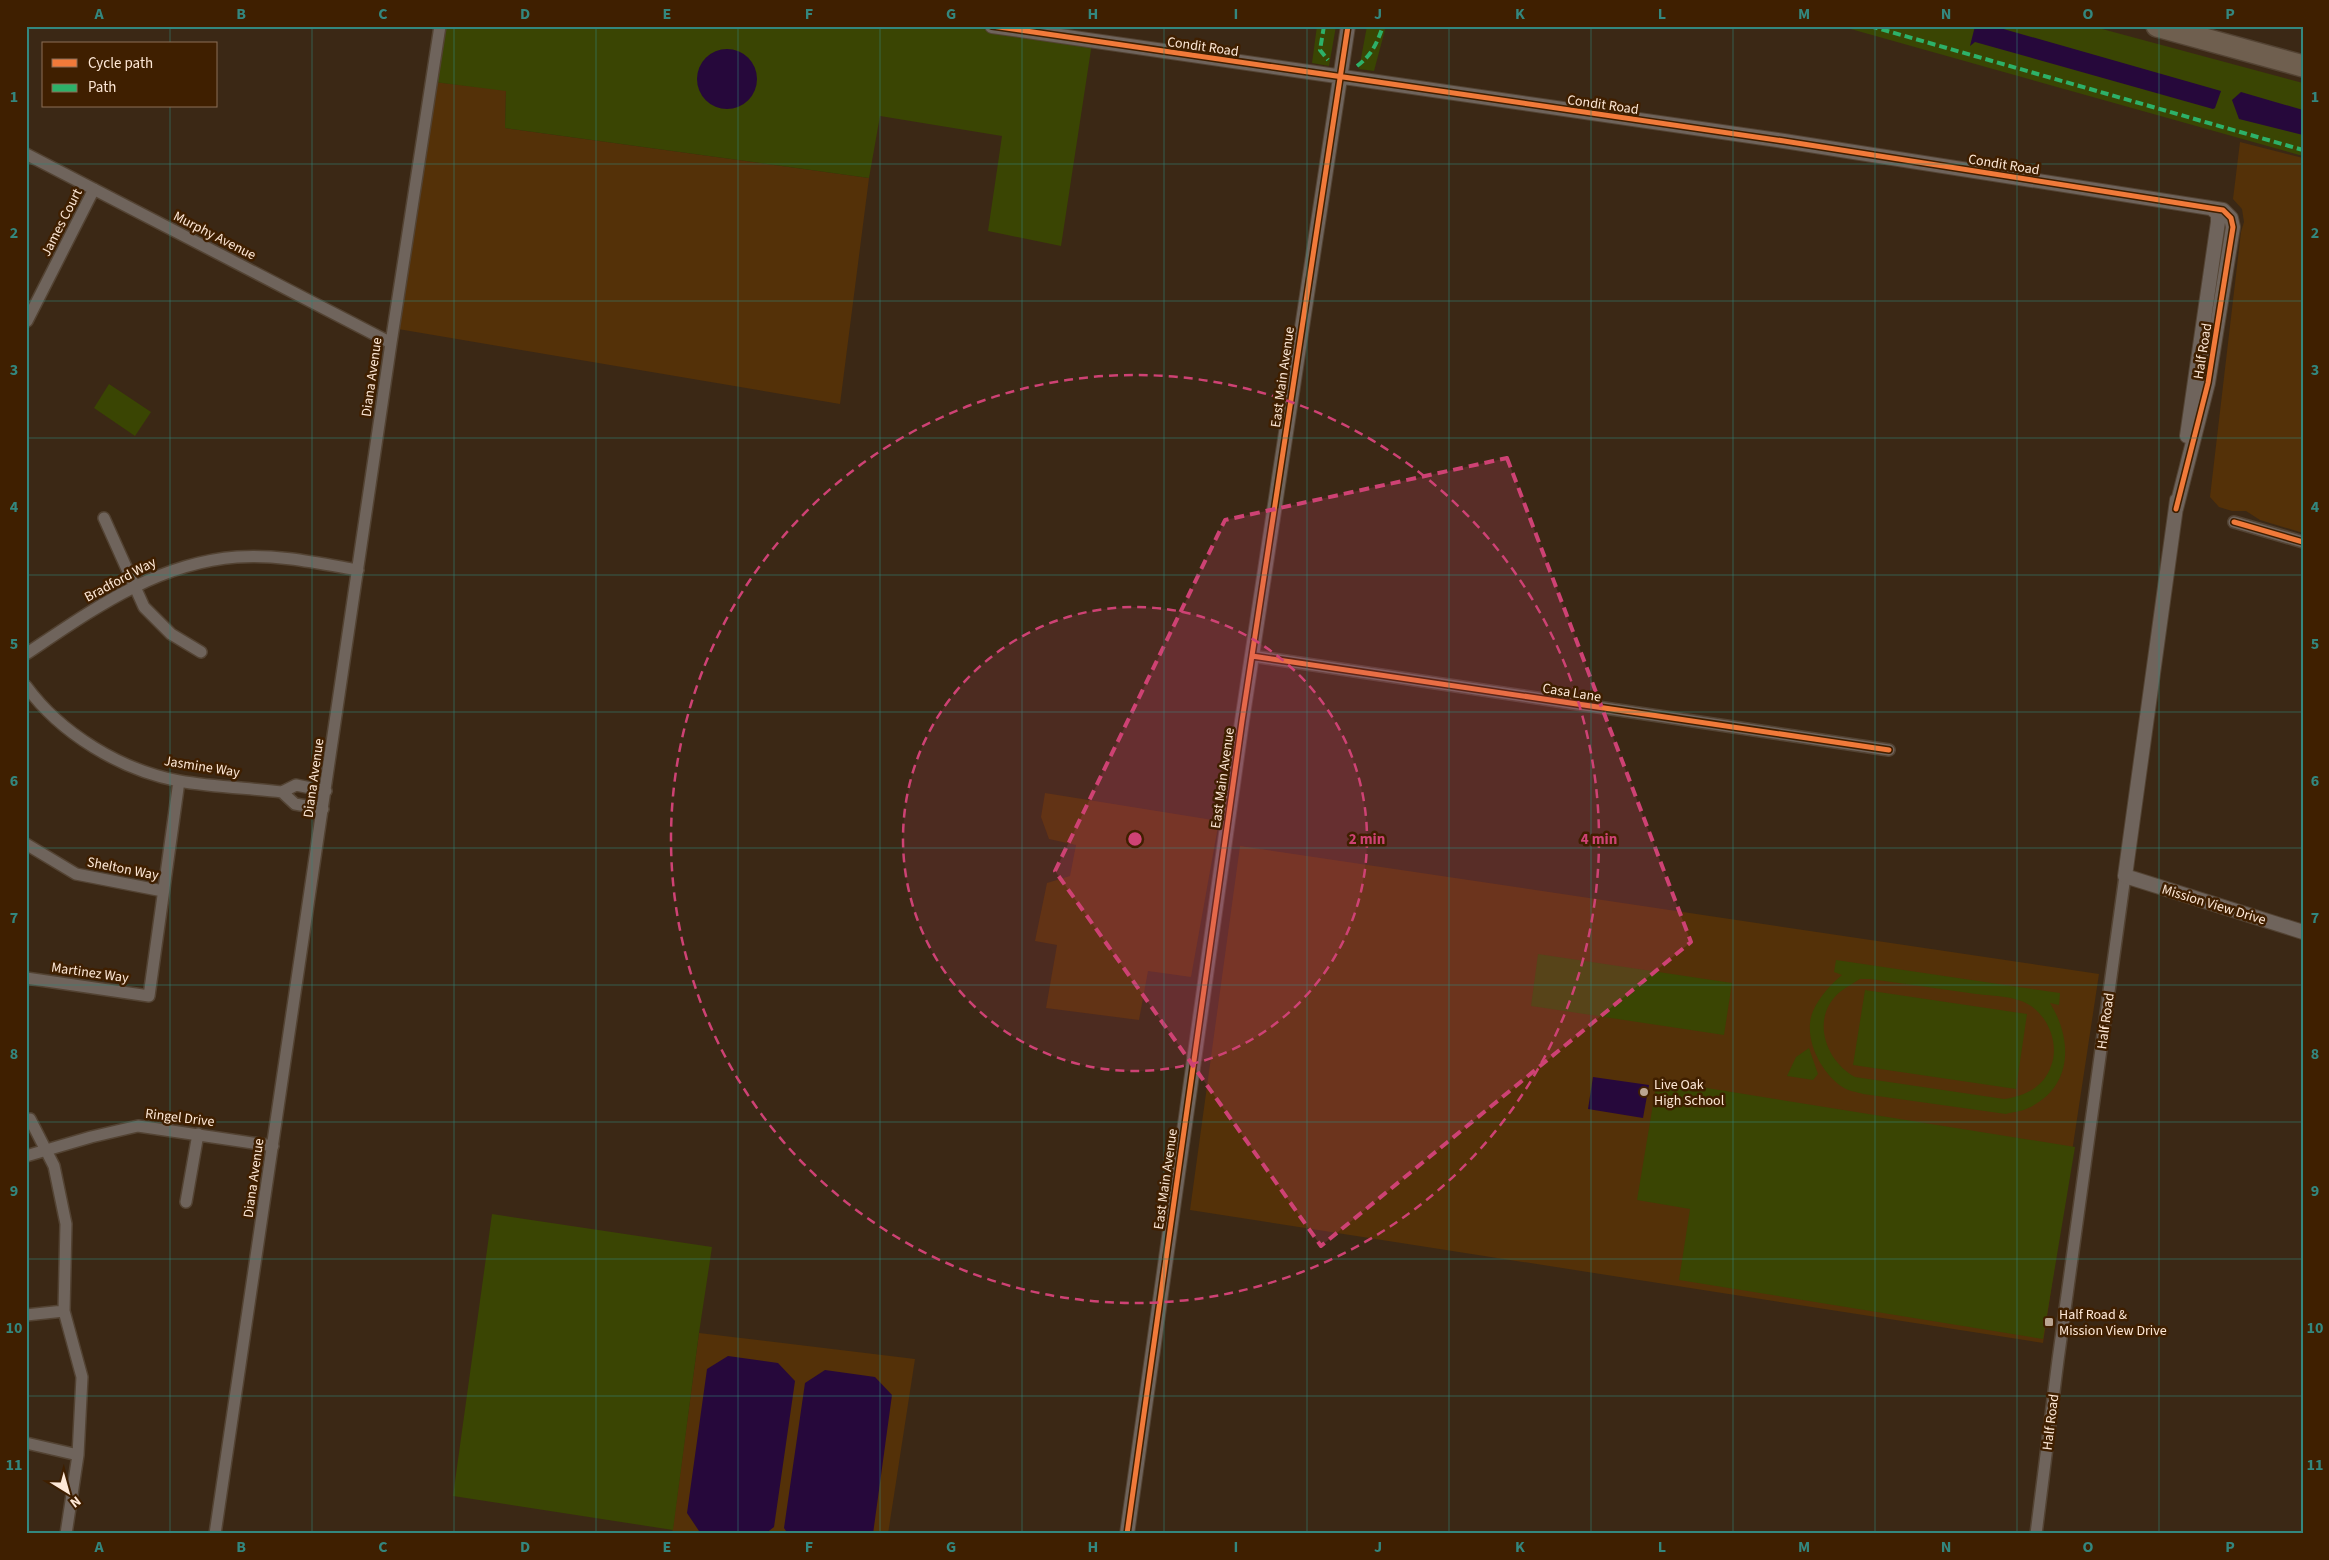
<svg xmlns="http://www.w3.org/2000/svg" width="2329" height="1560" viewBox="0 0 2329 1560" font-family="'Source Sans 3',sans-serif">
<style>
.built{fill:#543108}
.green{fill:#3a4503;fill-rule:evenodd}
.water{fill:#26083b}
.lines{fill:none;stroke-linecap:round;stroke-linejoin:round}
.minor-casing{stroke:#534333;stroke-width:14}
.tertiary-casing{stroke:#534333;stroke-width:16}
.motorway-casing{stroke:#534333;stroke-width:24}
.minor{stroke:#6f645c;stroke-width:11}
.tertiary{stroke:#6f645c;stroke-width:14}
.motorway{stroke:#6f5f4f;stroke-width:21}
.quiet{stroke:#2db169;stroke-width:4;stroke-dasharray:8 4;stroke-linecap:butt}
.cycleway-casing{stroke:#3f1f00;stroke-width:8}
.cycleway{stroke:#f17a3a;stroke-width:5}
.marked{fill:#ce4274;fill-opacity:0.2;stroke:#ce4274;stroke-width:4;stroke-dasharray:10 6;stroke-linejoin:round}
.grid{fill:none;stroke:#33877e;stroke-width:1;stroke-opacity:0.55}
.ring{fill:none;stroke:#ce4274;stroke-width:2.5;stroke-dasharray:9 6}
.poi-dot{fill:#baa592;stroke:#3f1f00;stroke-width:2}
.labels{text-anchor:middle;stroke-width:5;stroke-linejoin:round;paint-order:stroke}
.street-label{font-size:14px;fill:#fee8d6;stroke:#3f1f00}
.poi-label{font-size:14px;fill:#fee8d6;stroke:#3f1f00;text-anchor:start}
.centre{fill:#ce4274;stroke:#3f1f00;stroke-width:2.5}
.ring-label{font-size:15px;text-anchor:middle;font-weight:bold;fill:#ce4274;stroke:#3f1f00;stroke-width:5;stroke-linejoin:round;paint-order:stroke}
.neatline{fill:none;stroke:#33877e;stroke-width:2}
.grid-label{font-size:16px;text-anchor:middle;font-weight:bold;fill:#33877e}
</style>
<rect width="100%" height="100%" fill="#3b2815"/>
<path class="built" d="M 434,82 L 506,90 L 505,128 L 869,178 L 840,404 L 398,329 L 426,153 Z
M 2240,142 L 2303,158 L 2303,533 L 2260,520 L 2246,511 L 2232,511 L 2219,507 L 2210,497 L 2241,232 L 2244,222 L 2242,209 L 2233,199 Z
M 1045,793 L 1219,821 L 1191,977 L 1148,971 L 1139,1020 L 1046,1008 L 1057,945 L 1035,941 L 1047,883 L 1070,876 L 1076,845 L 1049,839 L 1041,817 Z
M 1240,846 L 2099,974 L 2043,1343 L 1190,1210 Z
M 699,1333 L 915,1359 L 888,1534 L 672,1534 Z"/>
<path class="green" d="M 444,26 L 981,26 L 1092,43 L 1061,246 L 988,231 L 1002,136 L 880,116 L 869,178 L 505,128 L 506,91 L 434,82 Z
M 1317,26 L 1336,26 L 1329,66 L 1312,63 Z
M 1367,26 L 1386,26 L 1374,71 L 1359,69 Z
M 1840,26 L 2091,26 L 2303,83 L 2303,156 Z
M 109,384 L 151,412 L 135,436 L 94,408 Z
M 1538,954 L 1732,983 L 1724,1035 L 1531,1006 Z
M 1836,960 L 2060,993 L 2059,1005 L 2050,1003 C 2074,1041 2072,1090 2026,1109 C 2020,1112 2012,1112 2006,1114 L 1863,1094 C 1857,1092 1849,1091 1844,1088 C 1821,1074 1802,1037 1813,1011 C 1820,996 1830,985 1842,975 L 1834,972 ZM 1860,979 L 1870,979 C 1906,984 1941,989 1976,994 C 1993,996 2017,996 2031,1006 C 2050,1019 2059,1046 2051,1066 C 2044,1087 2025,1096 2004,1099 L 1855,1077 C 1825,1061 1810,1017 1840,992 C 1846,987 1854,983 1860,979 Z
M 1865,990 L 2027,1014 L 2016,1089 L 1853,1065 Z
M 1809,1048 L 1818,1074 L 1813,1080 L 1787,1076 L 1796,1057 Z
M 1657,1080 L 2075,1147 L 2043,1339 L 1679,1280 L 1690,1209 L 1637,1200 Z
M 492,1214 L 712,1247 L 699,1333 L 673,1530 L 453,1496 Z"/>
<path class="water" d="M 1975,26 L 1993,26 L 2221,91 L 2215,108 L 2213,109 L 1975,42 L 1970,46 Z
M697 79a30 30 0 1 1 60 0a30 30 0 1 1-60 0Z
M 2241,92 L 2303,110 L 2303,135 L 2239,119 L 2232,100 Z
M 1593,1077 L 1649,1085 L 1643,1118 L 1588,1109 Z
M 728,1356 L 778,1363 L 795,1381 L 774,1527 L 765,1534 L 720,1534 L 699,1531 L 687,1513 L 707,1369 Z
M 825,1370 L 875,1377 L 892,1395 L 873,1534 L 788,1534 L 784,1528 L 805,1383 Z"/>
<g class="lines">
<defs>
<path id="minor" d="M 26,154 L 391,343
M 27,321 L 94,189
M 104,518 L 144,607 L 171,634 L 201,652
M 2234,522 L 2303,542
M 26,654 C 92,610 156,563 237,557 C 277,554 318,563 358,570
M 1252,656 L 1889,750
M 26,686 C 61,734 121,770 179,781 C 213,787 248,788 282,792 L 296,785 L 326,791
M 282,792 L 295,804 L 323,809
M 26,844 L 76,874 L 163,891
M 26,978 L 149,996 L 179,781
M 30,1119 L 54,1166 L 66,1224 L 64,1311 L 82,1377 L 78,1455 L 66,1534
M 26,1156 L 91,1137 L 138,1126 L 273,1146
M 186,1202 L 198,1134
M 26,1315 L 64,1311
M 26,1443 L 78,1455
M 215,1534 L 391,343 L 440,26
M 2036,1534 L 2058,1360 L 2125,876"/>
<path id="tertiary" d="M 992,26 L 1784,141 L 2223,210 L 2231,218 L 2233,227 L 2208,383 L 2176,509
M 2187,436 L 2218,222 L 2218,214 L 2211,208
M 2177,500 L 2125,876 L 2303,932
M 1127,1534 L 1242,721 L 1348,26"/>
<path id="motorway" d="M 2157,26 L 2303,66"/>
</defs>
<use href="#minor" class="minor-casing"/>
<use href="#tertiary" class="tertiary-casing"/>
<use href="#motorway" class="motorway-casing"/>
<use href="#minor" class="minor"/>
<use href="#tertiary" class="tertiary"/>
<use href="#motorway" class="motorway"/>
<path class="quiet" d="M 1324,26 L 1320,50 L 1328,60
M 1870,26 L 2303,150
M 1357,66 C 1372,55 1377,43 1383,26"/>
<defs>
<path id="cycleway" d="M 992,26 L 1784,141 L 2223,210 L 2231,218 L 2233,227 L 2208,383 L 2176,509
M 2234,522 L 2303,542
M 1252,656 L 1889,750
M 1127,1534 L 1242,721 L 1348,26"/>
</defs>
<use href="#cycleway" class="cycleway-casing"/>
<use href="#cycleway" class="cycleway"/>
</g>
<path class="marked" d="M 1507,458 L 1691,942 L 1321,1246 L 1055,871 L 1225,520 Z"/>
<path class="grid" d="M 170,26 L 170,44M 312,26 L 312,1534M 454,26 L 454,1534M 596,26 L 596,1534M 738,26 L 738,1534M 880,26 L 880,1534M 1022,26 L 1022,1534M 1164,26 L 1164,1534M 1307,26 L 1307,1534M 1449,26 L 1449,1534M 1591,26 L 1591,1534M 1733,26 L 1733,1534M 1875,26 L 1875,1534M 2017,26 L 2017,1534M 2159,26 L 2159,1534M 170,106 L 170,1534M 26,164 L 2303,164M 26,301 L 2303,301M 26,438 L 2303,438M 26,575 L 2303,575M 26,712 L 2303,712M 26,848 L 2303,848M 26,985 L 2303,985M 26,1122 L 2303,1122M 26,1259 L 2303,1259M 26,1396 L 2303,1396"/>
<circle cx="1135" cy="839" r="232" fill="#ce4274" fill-opacity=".12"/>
<g class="ring">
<circle cx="1135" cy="839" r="232"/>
<circle cx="1135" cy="839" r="464"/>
</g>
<g class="poi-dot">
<circle cx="1644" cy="1092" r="5"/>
<rect x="2044" y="1317" width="10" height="10" rx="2.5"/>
</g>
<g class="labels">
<g class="street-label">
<text transform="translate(1203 46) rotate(8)" y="5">Condit Road</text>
<text transform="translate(1603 104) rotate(8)" y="5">Condit Road</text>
<text transform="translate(2004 164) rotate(9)" y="5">Condit Road</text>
<text transform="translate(61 222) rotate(-63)" y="5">James Court</text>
<text transform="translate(215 235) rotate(27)" y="5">Murphy Avenue</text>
<text transform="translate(2202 351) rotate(-81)" y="5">Half Road</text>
<text transform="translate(371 377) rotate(-82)" y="5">Diana Avenue</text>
<text transform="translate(1282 377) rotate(-82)" y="5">East Main Avenue</text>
<text transform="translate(120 579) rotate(-28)" y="5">Bradford Way</text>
<text transform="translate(1572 692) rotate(9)" y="5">Casa Lane</text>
<text transform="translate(202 766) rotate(9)" y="5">Jasmine Way</text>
<text transform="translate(313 778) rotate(-82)" y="5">Diana Avenue</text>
<text transform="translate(1222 778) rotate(-82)" y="5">East Main Avenue</text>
<text transform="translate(123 868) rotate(11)" y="5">Shelton Way</text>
<text transform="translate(2214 904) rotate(17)" y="5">Mission View Drive</text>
<text transform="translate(90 972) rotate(8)" y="5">Martinez Way</text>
<text transform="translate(2105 1021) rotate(-82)" y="5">Half Road</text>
<text transform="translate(180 1117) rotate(7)" y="5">Ringel Drive</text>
<text transform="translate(253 1178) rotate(-82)" y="5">Diana Avenue</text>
<text transform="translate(1165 1179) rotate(-82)" y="5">East Main Avenue</text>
<text transform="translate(2050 1422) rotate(-83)" y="5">Half Road</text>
</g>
<g class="poi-label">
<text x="1654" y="1089">Live Oak<tspan x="1654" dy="16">High School</tspan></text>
<text x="2059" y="1319">Half Road &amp;<tspan x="2059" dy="16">Mission View Drive</tspan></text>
</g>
</g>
<circle cx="1135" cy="839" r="8" class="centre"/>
<g class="ring-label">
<text x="1367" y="844">2 min</text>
<text x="1599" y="844">4 min</text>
</g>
<rect width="2329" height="1560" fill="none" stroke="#3f1f00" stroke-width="55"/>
<rect x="42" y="42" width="175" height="65" fill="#3f1f00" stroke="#8b6f56"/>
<rect x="52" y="59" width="25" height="8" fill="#f17a3a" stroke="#8b6f56"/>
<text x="88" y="68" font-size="15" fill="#fee8d6">Cycle path</text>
<rect x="52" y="84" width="25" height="8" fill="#2db169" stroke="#8b6f56"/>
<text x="88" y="92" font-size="15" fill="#fee8d6">Path</text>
<g transform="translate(68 1492) rotate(143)" stroke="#3f1f00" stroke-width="4" paint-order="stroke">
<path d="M0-4L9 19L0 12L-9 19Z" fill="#fee8d6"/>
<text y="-8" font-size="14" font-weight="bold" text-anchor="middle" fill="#fee8d6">N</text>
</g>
<rect x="28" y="28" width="2274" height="1504" class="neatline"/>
<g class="grid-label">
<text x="99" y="19">A</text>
<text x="241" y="19">B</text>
<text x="383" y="19">C</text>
<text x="525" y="19">D</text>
<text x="667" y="19">E</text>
<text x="809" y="19">F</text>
<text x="951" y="19">G</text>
<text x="1093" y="19">H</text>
<text x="1236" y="19">I</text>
<text x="1378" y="19">J</text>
<text x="1520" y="19">K</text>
<text x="1662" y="19">L</text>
<text x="1804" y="19">M</text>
<text x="1946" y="19">N</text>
<text x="2088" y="19">O</text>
<text x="2230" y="19">P</text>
<text x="14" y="102">1</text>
<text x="2315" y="102">1</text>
<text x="14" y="238">2</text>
<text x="2315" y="238">2</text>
<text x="14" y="375">3</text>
<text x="2315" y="375">3</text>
<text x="14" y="512">4</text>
<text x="2315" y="512">4</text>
<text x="14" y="649">5</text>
<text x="2315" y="649">5</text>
<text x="14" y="786">6</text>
<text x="2315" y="786">6</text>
<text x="14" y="923">7</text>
<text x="2315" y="923">7</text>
<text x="14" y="1059">8</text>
<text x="2315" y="1059">8</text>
<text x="14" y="1196">9</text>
<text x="2315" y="1196">9</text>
<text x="14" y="1333">10</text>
<text x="2315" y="1333">10</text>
<text x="14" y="1470">11</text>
<text x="2315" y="1470">11</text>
<text x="99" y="1552">A</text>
<text x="241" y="1552">B</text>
<text x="383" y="1552">C</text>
<text x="525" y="1552">D</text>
<text x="667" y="1552">E</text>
<text x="809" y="1552">F</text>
<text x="951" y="1552">G</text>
<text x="1093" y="1552">H</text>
<text x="1236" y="1552">I</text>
<text x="1378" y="1552">J</text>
<text x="1520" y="1552">K</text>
<text x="1662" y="1552">L</text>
<text x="1804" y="1552">M</text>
<text x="1946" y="1552">N</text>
<text x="2088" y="1552">O</text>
<text x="2230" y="1552">P</text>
</g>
</svg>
